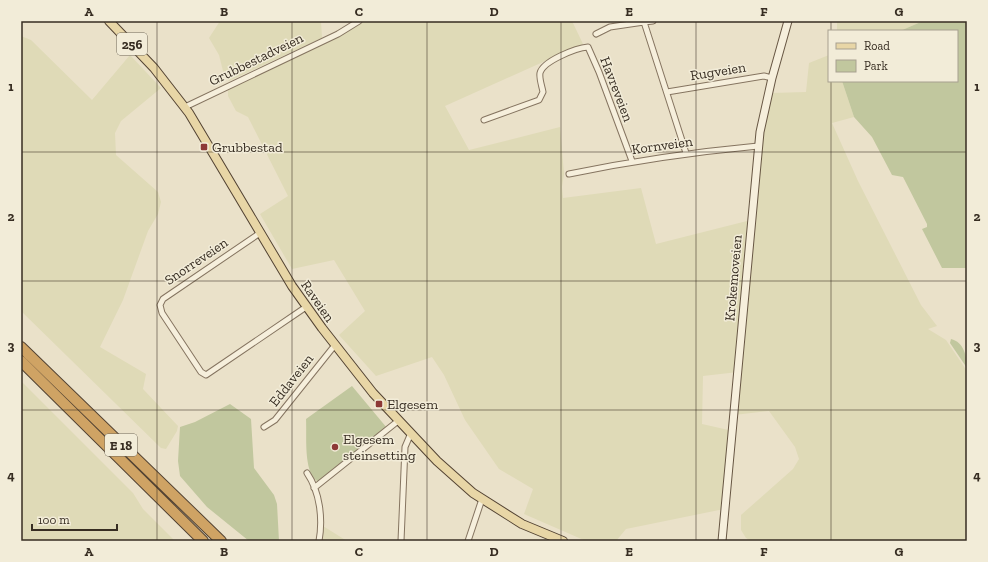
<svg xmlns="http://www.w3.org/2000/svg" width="988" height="562" viewBox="0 0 988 562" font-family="'Zilla Slab',serif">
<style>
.farmland{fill:#dfdab7}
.green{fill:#c1c79e}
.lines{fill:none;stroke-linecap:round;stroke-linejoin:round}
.street-casing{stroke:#857460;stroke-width:7}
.secondary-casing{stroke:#675643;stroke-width:9}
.primary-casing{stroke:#534333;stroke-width:10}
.highway-casing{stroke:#534333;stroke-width:12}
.street{stroke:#f6efdc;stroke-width:5}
.secondary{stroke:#f6efdc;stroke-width:7}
.primary{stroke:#e8d6a6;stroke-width:8}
.highway{stroke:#cfa364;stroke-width:10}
.grid{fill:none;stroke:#372d22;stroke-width:1;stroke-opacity:0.55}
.poi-dot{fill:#8d3836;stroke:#f2ecd8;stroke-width:1.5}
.labels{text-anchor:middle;stroke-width:3;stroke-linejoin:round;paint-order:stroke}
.shield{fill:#f2ecd8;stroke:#6f6659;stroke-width:1}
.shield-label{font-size:13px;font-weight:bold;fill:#372d22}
.street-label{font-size:14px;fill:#372d22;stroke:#f2ecd8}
.poi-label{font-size:14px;fill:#372d22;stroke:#f2ecd8;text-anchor:start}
.neatline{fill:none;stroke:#372d22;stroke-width:1.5}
.grid-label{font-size:13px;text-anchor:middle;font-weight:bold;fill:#372d22}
</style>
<rect width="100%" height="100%" fill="#eae1c9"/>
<path class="farmland" d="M 220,21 L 321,21 L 322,38 L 229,81 L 224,75 L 219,55 L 209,38 Z
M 363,21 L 572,21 L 583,44 L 445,106 L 469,150 L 560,127 L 564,174 L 562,187 L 563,198 L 641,188 L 656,244 L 747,221 L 746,270 L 761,145 L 771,93 L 806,92 L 809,63 L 829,55 L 829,81 L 842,81 L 854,117 L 832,123 L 858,181 L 921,305 L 937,326 L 928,329 L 946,340 L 967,371 L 967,541 L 751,541 L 746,538 L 741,530 L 741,515 L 793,469 L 799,459 L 795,447 L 769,411 L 734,415 L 738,372 L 703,376 L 702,424 L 733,431 L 724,509 L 626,529 L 616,541 L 586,541 L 524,514 L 533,489 L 499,469 L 465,420 L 444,375 L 432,357 L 376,376 L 339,335 L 365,311 L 334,260 L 292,269 L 260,214 L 288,196 L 248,117 L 236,111 L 228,96 L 228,90 L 229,87 L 341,34 Z
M 837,21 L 923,21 L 900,31 L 837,31 Z
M 21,36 L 31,40 L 92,100 L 130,55 L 161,88 L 121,121 L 115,133 L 116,155 L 158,192 L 161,202 L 158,214 L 148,231 L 123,300 L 100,347 L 146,374 L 143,389 L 178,426 L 177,431 L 166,449 L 161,448 L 21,311 Z
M 21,381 L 133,493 L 143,509 L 175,541 L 21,541 Z
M 323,526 L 347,541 L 321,541 Z"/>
<path class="green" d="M 923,21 L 967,21 L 966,268 L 942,268 L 922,229 L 927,227 L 927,224 L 903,177 L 892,175 L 872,137 L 854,117 L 842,81 L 957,81 L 957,31 L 900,31 Z
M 951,339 C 964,342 967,357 967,368 L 950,343 Z
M 352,386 L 387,428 L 321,480 L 317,481 C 303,472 307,434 306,419 Z
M 230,404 L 251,419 L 254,468 L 274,495 L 277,504 L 279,541 L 249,541 L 207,507 L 180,476 L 178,461 L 180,427 L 195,422 Z"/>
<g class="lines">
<defs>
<path id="street" d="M 644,22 L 653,21
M 596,34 L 610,27 L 644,22 L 686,153
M 667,92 L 764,76 L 772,78
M 185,107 L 338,34 L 359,21
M 484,120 L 539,100 L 543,92 C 542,86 539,79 540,73 C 543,61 576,48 588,47 L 599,72 L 632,161
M 569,174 C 632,161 694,152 758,146
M 260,233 L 163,299 L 160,305 L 162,313 L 201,372 L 206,375 L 306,307
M 264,427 L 275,420 L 335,345
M 307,473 C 320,492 323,519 319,541
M 314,488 L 398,421
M 401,541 L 405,447 L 411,433
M 468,541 L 482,499"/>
<path id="secondary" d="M 722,541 L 760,132 L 772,78 L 788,21"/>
<path id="primary" d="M 109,21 L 154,68 L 189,113 L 292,286 L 322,328 L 373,393 L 437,461 L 473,493 L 522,524 L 563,541"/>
<path id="highway" d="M 21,347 L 221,541
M 21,361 L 203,541"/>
</defs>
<use href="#street" class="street-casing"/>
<use href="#secondary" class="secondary-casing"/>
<use href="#primary" class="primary-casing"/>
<use href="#highway" class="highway-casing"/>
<use href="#street" class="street"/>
<use href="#secondary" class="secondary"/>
<use href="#primary" class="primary"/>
<use href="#highway" class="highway"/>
</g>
<path class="grid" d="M 157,21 L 157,541M 292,21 L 292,541M 427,21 L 427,541M 561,21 L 561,541M 696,21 L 696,541M 831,21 L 831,31M 831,81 L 831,541M 21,152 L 967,152M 21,281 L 967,281M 21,410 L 967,410"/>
<g class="poi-dot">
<rect x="200" y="143" width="8" height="8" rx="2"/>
<rect x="375" y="400" width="8" height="8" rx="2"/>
<circle cx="335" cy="447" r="4"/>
</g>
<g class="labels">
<g class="shield">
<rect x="117" y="33" width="30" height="22" rx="3"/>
<rect x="105" y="434" width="32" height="22" rx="3"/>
</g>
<g class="shield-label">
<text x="132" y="49">256</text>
<text x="121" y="450">E 18</text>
</g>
<g class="street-label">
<text transform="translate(256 59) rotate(-26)" y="5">Grubbestadveien</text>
<text transform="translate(718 71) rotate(-9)" y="5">Rugveien</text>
<text transform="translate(617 89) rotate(69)" y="5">Havreveien</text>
<text transform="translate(662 145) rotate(-8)" y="5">Kornveien</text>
<text transform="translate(196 261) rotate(-34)" y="5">Snorreveien</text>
<text transform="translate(733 278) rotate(-85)" y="5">Krokemoveien</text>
<text transform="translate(318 301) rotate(55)" y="5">Raveien</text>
<text transform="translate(291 380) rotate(-52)" y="5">Eddaveien</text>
</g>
<g class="poi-label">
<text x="212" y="152">Grubbestad</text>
<text x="387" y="409">Elgesem</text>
<text x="343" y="444">Elgesem<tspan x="343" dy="16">steinsetting</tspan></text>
</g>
</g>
<rect width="988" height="562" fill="none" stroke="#f2ecd8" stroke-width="44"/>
<rect x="828" y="30" width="130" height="52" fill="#f2ecd8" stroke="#a7a08f"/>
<rect x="836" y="43" width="20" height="6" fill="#e8d6a6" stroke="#a7a08f"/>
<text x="864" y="50" font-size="12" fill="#372d22">Road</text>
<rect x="836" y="60" width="20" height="12" fill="#c1c79e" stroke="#a7a08f"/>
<text x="864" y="70" font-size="12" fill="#372d22">Park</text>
<path d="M32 524v6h85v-6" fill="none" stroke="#372d22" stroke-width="2"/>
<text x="38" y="524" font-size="12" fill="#372d22" stroke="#f2ecd8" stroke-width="3" paint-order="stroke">100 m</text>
<rect x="22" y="22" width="944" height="518" class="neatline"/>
<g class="grid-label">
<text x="89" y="16">A</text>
<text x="224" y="16">B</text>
<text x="359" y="16">C</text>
<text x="494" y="16">D</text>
<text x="629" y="16">E</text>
<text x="764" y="16">F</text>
<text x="899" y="16">G</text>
<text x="11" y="91">1</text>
<text x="977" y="91">1</text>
<text x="11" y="221">2</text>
<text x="977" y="221">2</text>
<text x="11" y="350">3</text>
<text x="977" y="350">3</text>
<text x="11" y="480">4</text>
<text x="977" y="480">4</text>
<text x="89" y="556">A</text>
<text x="224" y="556">B</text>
<text x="359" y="556">C</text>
<text x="494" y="556">D</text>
<text x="629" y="556">E</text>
<text x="764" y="556">F</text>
<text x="899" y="556">G</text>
</g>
</svg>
